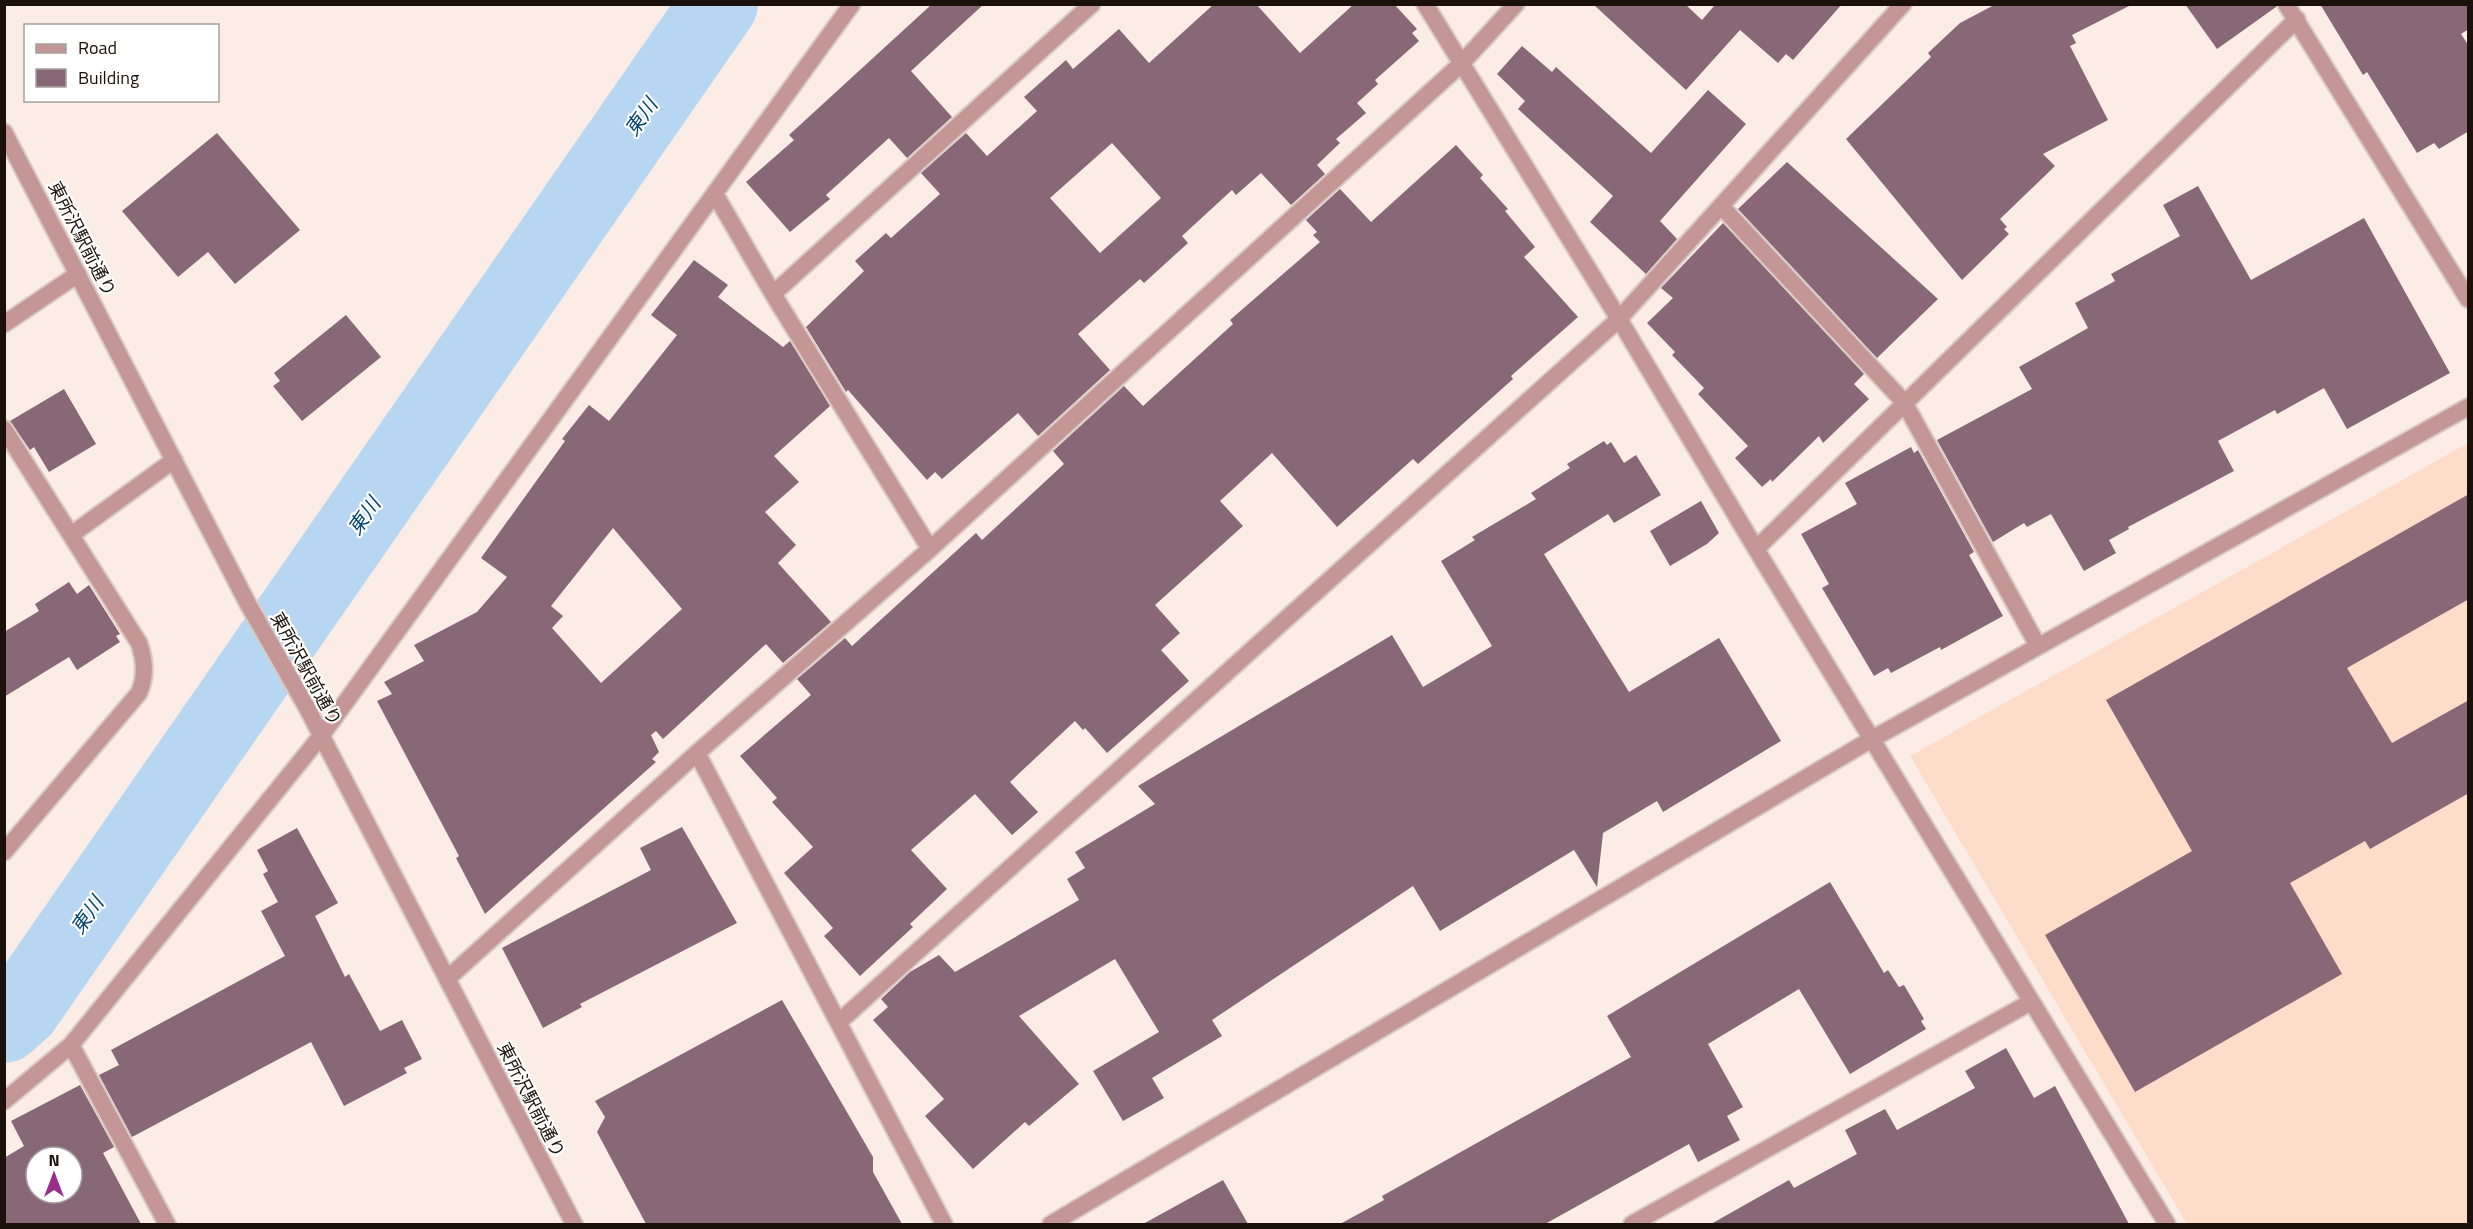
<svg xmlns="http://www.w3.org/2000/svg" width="2473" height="1229" viewBox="0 0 2473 1229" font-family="'Titillium Web','Noto Sans JP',sans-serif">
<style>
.built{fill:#fdddc9}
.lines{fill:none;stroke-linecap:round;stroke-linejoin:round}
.river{stroke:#b7d6f2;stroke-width:78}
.building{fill:#886877;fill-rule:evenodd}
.minor-casing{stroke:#d7cac2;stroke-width:20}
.tertiary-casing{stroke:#d7cac2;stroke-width:20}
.minor{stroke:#c59696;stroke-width:16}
.tertiary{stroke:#c59696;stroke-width:16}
.labels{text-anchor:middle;stroke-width:4.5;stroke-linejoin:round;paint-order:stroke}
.street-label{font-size:18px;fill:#1c110a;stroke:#fff}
.water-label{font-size:20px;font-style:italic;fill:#024671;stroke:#fff}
</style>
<rect width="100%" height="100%" fill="#fbede5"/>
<path class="built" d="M 2468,443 L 2468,1224 L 2187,1224 L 1910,756 Z"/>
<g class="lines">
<path class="river" d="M 4,1024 L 22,1008 L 719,4"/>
</g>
<path class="building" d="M 932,4 L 984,4 L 911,71 L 952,117 L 907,158 L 889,138 L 826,195 L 830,199 L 790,232 L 746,182 L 794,140 L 789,135 Z
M 1214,4 L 1256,4 L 1300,53 L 1354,4 L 1394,4 L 1417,29 L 1412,33 L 1419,41 L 1375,80 L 1378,84 L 1357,103 L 1366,113 L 1336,139 L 1340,143 L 1317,165 L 1325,174 L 1291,205 L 1261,173 L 1236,195 L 1232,190 L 1182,236 L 1188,243 L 1144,283 L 1140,279 L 1078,334 L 1110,370 L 1038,436 L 1018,413 L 942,479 L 935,472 L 927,480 L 848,390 L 846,392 L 806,327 L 864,271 L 855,261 L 886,233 L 891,238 L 940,194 L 921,173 L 966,133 L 987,156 L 1037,111 L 1024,97 L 1066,60 L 1073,69 L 1119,29 L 1149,63 ZM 1112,143 L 1161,198 L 1100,253 L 1050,198 Z
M 1593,4 L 1685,4 L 1702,20 L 1714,6 L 1711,4 L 1842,4 L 1793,60 L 1786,54 L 1778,63 L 1740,30 L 1686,90 Z
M 1996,4 L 2133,4 L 2072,35 L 2076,43 L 2070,46 L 2108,120 L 2043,154 L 2055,166 L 2000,219 L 2007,227 L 2004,229 L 2009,234 L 1962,280 L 1846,139 L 1931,57 L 1928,53 L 1960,23 Z
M 2185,4 L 2276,4 L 2276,7 L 2217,49 Z
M 2320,4 L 2469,4 L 2469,29 L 2461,34 L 2469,46 L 2469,131 L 2439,149 L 2434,143 L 2417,153 L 2367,72 L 2363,75 Z
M 1522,46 L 1552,72 L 1556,67 L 1651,153 L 1708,90 L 1746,124 L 1660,221 L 1677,239 L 1646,274 L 1590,222 L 1613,196 L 1518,109 L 1525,101 L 1497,74 Z
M 217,133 L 300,230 L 235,284 L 208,252 L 178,277 L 122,211 Z
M 1456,145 L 1483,175 L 1480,178 L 1508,209 L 1505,211 L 1535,247 L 1524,257 L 1578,317 L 1511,376 L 1513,379 L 1418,464 L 1413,459 L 1337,527 L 1272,453 L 1220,501 L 1243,526 L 1155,605 L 1180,633 L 1161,650 L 1189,681 L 1107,753 L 1085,728 L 1083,730 L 1075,721 L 1010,782 L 1038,812 L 1012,835 L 975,794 L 911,850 L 947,889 L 910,924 L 913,927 L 860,976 L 824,936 L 833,928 L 784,873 L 813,847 L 772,802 L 777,798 L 740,756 L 811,695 L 797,679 L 845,638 L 852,646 L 976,533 L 982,540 L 1064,464 L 1053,451 L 1124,386 L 1143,406 L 1233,324 L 1230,320 L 1320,242 L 1313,235 L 1317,232 L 1306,220 L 1340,189 L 1371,222 Z
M 1787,162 L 1938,299 L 1877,358 L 1738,209 Z
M 2198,186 L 2251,280 L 2364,218 L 2450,373 L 2347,429 L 2324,388 L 2277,414 L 2275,410 L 2218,441 L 2234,471 L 2128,527 L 2129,529 L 2109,540 L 2116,553 L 2084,571 L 2051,514 L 2027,527 L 2024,523 L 1993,542 L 1937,440 L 2032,389 L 2019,367 L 2088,328 L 2075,303 L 2115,281 L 2111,274 L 2180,236 L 2163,205 Z
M 1723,223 L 1864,374 L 1854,384 L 1869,399 L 1823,443 L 1819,436 L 1772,482 L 1771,479 L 1762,487 L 1735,458 L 1748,446 L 1698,394 L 1704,388 L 1672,355 L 1675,352 L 1647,323 L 1673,298 L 1661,288 Z
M 694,260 L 728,285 L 718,297 L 783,347 L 790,341 L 830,406 L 774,456 L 799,482 L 765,512 L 796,545 L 778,563 L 831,622 L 783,663 L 766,644 L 663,739 L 656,731 L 651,735 L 659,752 L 652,759 L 656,762 L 485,914 L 456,858 L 459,856 L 377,701 L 392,694 L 384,682 L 424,661 L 414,645 L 477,612 L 507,577 L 481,558 L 565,441 L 562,439 L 589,405 L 609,421 L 677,335 L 651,315 ZM 613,528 L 682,609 L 601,683 L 552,628 L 563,616 L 551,606 Z
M 346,315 L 381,357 L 302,421 L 273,386 L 280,381 L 274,373 Z
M 64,389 L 96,444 L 49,472 L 34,447 L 30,450 L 10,421 Z
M 1604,441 L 1607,445 L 1611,442 L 1624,463 L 1636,455 L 1661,495 L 1614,523 L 1608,514 L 1544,554 L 1629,692 L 1719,638 L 1781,741 L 1663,812 L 1657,801 L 1603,833 L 1597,887 L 1574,850 L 1440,931 L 1413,886 L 1212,1020 L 1222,1036 L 1152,1078 L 1164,1098 L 1123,1121 L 1093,1071 L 1159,1032 L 1115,959 L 1019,1016 L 1079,1084 L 1029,1126 L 1025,1122 L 973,1169 L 925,1116 L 944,1099 L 873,1020 L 888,1007 L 881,999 L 910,972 L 939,955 L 955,972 L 1079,900 L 1067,879 L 1085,868 L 1075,852 L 1155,804 L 1138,786 L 1392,635 L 1423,687 L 1492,646 L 1441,561 L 1475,540 L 1472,537 L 1536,499 L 1531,493 L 1570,468 L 1567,464 Z
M 1911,447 L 1914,453 L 1918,450 L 1974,552 L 1969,555 L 2003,616 L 1941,650 L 1940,647 L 1891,673 L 1888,668 L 1874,676 L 1822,588 L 1829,584 L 1801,534 L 1857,504 L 1845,483 Z
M 2469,494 L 2469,599 L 2347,668 L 2392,743 L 2469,700 L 2469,793 L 2370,849 L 2365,841 L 2290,883 L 2342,974 L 2135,1092 L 2045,935 L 2192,851 L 2106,700 Z
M 1701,501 L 1719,533 L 1707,544 L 1670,566 L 1650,531 Z
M 69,582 L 77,594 L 89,585 L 120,634 L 116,636 L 120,642 L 77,670 L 69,657 L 4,697 L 4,632 L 39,611 L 35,604 Z
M 682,827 L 737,923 L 580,1004 L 582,1007 L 543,1028 L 502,948 L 651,870 L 640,848 Z
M 297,828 L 338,903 L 315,916 L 345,977 L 349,974 L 380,1031 L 402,1020 L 422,1059 L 404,1068 L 407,1073 L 344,1106 L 311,1042 L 132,1137 L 99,1075 L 119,1065 L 111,1050 L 285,956 L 261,911 L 278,902 L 263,874 L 268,871 L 257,850 Z
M 1830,882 L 1884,973 L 1888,970 L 1899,987 L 1904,985 L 1924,1019 L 1921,1021 L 1926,1029 L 1850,1074 L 1799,989 L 1708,1044 L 1743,1107 L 1727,1116 L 1740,1140 L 1698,1162 L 1689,1144 L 1545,1224 L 1340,1224 L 1384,1200 L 1382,1196 L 1631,1057 L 1607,1016 Z
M 782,1000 L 873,1157 L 873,1172 L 902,1224 L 646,1224 L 597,1132 L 605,1117 L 595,1101 Z
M 2006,1048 L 2034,1098 L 2055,1086 L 2129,1224 L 1711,1224 L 1789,1180 L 1794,1188 L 1857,1154 L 1845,1130 L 1885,1109 L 1897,1130 L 1975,1088 L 1965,1071 Z
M 80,1085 L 114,1147 L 103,1153 L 141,1224 L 4,1224 L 4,1158 L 24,1146 L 11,1121 ZM 36,1157 L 72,1157 L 72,1193 L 36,1193 Z
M 1223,1180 L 1248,1224 L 1143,1224 Z"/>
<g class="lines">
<defs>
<path id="minor" d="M 1425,4 L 1619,319 L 1756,549 L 2167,1224
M 2286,4 L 2468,299
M 715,194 L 773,294 L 930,549
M 1721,206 L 1904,402 L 2038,646
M 773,294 L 1092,4
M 4,324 L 78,274
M 4,429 L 139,643 C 145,661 146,676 139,693 L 4,852
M 71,535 L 174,460
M 1756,549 L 2297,19
M 697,753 L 944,1224
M 447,979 L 697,753 L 930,549 L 1461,64 L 1516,4
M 839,1022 L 1619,319 L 1903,4
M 71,1045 L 167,1224
M 4,1101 L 71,1045 L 321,736 L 852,4
M 1632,1224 L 2031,1002"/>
<path id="tertiary" d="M 4,132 L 248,604 L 306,706 L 574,1224
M 1051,1224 L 1872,739 L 2468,407"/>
</defs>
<use href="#minor" class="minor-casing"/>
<use href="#tertiary" class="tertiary-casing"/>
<use href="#minor" class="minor"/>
<use href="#tertiary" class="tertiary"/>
</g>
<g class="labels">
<g class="street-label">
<text transform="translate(82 239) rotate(63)" y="6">東所沢駅前通り</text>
<text transform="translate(306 669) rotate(61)" y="6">東所沢駅前通り</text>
<text transform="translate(531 1100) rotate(63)" y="6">東所沢駅前通り</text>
</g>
<g class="water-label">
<text transform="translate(641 117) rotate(-55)" y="7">東川</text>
<text transform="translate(364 516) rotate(-55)" y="7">東川</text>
<text transform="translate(87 915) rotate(-55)" y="7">東川</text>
</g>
</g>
<rect width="2473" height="1229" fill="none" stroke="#1c110a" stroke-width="12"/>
<rect x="24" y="24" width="195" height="78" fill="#ffffff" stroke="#a4a09d" stroke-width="1.5"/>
<rect x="36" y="44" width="30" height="9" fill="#c59696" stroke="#a4a09d" stroke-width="1.5"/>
<text x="78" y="54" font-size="18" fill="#1c110a">Road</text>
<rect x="36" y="69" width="30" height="18" fill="#886877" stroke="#a4a09d" stroke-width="1.5"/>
<text x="78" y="84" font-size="18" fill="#1c110a">Building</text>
<g transform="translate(54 1175)"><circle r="28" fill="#ffffff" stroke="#a4a09d" stroke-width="1.5"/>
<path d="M0-4.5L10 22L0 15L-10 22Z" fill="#9a2c8c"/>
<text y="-9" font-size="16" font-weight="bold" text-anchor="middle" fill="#1c110a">N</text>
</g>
</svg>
